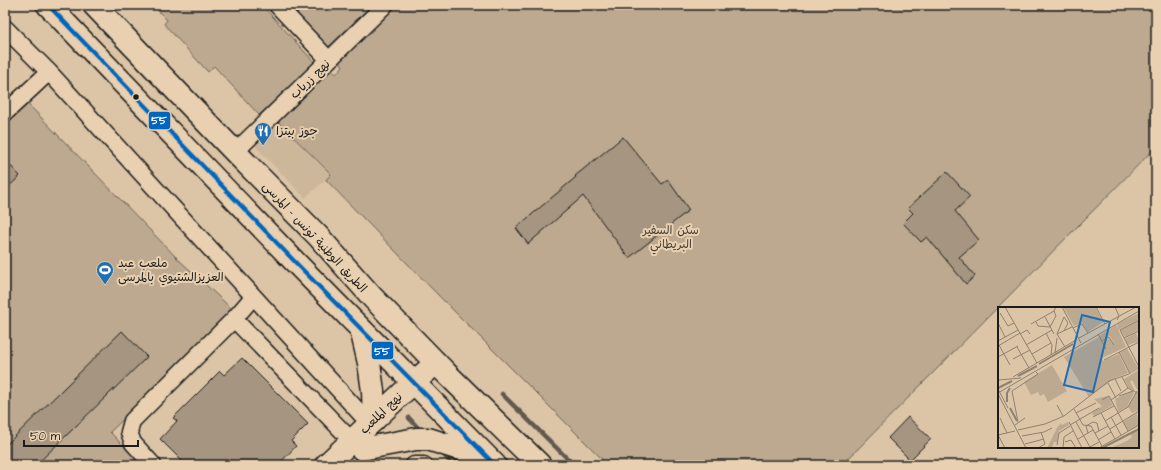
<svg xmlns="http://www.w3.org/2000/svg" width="1161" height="470" viewBox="0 0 1161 470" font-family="'Architects Daughter','Playpen Sans Arabic',sans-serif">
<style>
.built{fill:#ccb79b}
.green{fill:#bca990;stroke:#6c6256}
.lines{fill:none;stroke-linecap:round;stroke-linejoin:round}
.stream{stroke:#62594f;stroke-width:4.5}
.building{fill:#a69580;stroke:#1c1c1c}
.street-casing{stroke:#1c1c1c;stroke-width:19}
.secondary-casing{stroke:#1c1c1c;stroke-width:25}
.highway-casing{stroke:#1c1c1c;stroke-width:25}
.street{stroke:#e8d0b0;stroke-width:16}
.secondary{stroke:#e8d0b0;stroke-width:22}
.highway{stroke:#e8d0b0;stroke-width:22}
.bus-1-casing{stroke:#e8d0b0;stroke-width:7}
.bus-1{stroke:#0065bd;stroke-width:4}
.bus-dot{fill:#1c1c1c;stroke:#e8d0b0;stroke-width:1.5}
.labels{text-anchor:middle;stroke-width:4;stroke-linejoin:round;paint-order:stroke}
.street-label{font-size:12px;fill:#1c1c1c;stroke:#e8d0b0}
.poi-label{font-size:12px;fill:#1c1c1c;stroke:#e8d0b0;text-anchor:start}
.park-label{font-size:12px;fill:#443f39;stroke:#e8d0b0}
.inset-river{fill:none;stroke:#908271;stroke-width:2}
.inset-road{fill:none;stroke:#8f816f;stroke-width:1}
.view{fill:#1f6fb2;fill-opacity:0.15;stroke:#1f6fb2;stroke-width:2}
.inset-edge{fill:none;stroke:#1c1c1c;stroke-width:2}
.line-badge{stroke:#e8d0b0;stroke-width:1.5}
.badge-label{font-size:11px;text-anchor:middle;font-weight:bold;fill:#fff}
</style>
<rect width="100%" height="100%" fill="#dcc5a7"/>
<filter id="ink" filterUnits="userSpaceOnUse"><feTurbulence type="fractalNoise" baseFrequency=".025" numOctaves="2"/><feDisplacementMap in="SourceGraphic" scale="8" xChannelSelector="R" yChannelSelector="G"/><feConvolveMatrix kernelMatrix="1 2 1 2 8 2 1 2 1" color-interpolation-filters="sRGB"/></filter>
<g filter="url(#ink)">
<path class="built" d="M 275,119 L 331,175 L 305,198 L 251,142 Z"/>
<path class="green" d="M 152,5 L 262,5 L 315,63 L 259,115 L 214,66 L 208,72 L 164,24 L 167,20 Z
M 289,5 L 372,5 L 328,47 Z
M 397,5 L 1156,5 L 1156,147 L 842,465 L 608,465 L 440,297 L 326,180 L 331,174 L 275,119 L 331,68 L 336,74 L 343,66 L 338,60 Z
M 28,104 L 177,258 L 234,311 L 223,324 L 110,432 L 142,465 L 5,465 L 5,124 Z"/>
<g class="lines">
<path class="stream" d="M 502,394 L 574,465
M 409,418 L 421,431
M 442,453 L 453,465"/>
</g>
<path class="building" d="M 623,137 L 662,184 L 668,180 L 689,210 L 629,258 L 583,196 L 528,244 L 516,228 L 576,177 L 575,176 Z
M 5,160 L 20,176 L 5,190 Z
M 947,172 L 970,197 L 955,211 L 979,240 L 959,257 L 975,276 L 966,284 L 927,237 L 921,242 L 903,223 L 913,213 L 908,208 Z
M 122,331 L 147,357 L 36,465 L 5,465 L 5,446 Z
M 242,358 L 308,424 L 291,441 L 296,446 L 278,465 L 186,465 L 160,439 L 177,421 L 173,418 L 220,371 L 224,375 Z
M 908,417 L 931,439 L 910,460 L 888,438 Z"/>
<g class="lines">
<defs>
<path id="street" d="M 277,5 L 329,60
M 5,28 L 49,72 L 370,424
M 5,113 L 49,72
M 235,152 L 385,5
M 234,319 L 352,441
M 153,465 L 133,443 L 129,432 L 132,421 L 234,319 L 253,297
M 414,465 L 424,465"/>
<path id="secondary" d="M 326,465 L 413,383 L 436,363"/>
<path id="highway" d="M 48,5 L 299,266 L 495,465
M 94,5 L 235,152 L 318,236 L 373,298 L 446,373 L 540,465
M 361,329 L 369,363 L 373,391 L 374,420
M 362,449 L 416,439 L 428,439 L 485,457"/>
</defs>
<use href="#street" class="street-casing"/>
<use href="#secondary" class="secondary-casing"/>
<use href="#highway" class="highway-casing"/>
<use href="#street" class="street"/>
<use href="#secondary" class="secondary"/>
<use href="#highway" class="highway"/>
<defs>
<path id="bus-1" d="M 48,5 L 299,266 L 495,465"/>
</defs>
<use href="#bus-1" class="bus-1-casing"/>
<use href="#bus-1" class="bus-1"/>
</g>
</g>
<defs>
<symbol id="restaurant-pin" viewBox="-11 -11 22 30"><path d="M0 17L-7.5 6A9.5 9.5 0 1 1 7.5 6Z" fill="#1f6fb2" stroke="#e8d0b0"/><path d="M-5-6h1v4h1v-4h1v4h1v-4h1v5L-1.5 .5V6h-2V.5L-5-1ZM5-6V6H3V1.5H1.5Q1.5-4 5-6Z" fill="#fff"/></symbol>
<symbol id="stadium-pin" viewBox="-11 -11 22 30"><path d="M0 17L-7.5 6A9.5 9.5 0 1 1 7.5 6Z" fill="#1f6fb2" stroke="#e8d0b0"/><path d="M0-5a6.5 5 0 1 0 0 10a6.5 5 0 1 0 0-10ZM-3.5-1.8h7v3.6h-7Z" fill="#fff"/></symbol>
</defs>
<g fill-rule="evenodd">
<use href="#restaurant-pin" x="253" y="121" width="20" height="27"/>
<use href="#stadium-pin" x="95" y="260" width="20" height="27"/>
</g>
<circle class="bus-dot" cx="136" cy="97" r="3.5"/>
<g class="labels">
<g class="street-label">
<text transform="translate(310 79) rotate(-44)" y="4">نهج زرياب</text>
<text transform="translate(315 237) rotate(47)" y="4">الطريق الوطنية تونس - المرسى</text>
<text transform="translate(381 413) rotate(-44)" y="4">نهج الملعب</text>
</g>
<g class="poi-label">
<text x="276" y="135">جوز بيتزا</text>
<text x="118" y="267">ملعب عبد<tspan x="118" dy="14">العزيزالشتيوي بالمرسى</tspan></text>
</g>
<g class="park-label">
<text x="671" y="234">سكن السفير<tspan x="671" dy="14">البريطاني</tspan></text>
</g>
</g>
<g transform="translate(998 307)">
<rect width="141" height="141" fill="#dcc5a7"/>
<path d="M 65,0 L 97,0 L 105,15 L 90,25 L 84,16 L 76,19 ZM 141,6 L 141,12 L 120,23 L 119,17 ZM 141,13 L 141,23 L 127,30 L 122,23 ZM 118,18 L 128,40 L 104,51 L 105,54 L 121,47 L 130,66 L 117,71 L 91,90 L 66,50 L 101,30 L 108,43 L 104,34 L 111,31 L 117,38 L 112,29 L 103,33 L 101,29 ZM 138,26 L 141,34 L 130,38 L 127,32 ZM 129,42 L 141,62 L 132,67 L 122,45 ZM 54,58 L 69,84 L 50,95 L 46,87 L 42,89 L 40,85 L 33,88 L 26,75 ZM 141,63 L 141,86 L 134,73 L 132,75 L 137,84 L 131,81 L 126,72 ZM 134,84 L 136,86 L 129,100 L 120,105 L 117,92 ZM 138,86 L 141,87 L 141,103 L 134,106 L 130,100 ZM 110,89 L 115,98 L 96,109 L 94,106 L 104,99 L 96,92 ZM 139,106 L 141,118 L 130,124 L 125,115 ZM 70,115 L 71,118 L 61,124 L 59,135 L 56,135 L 54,141 L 49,141 L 59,121 L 63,116 L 64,118 ZM 141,122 L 141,141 L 112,141 L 129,134 L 134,130 L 132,126 Z" fill="#bca990"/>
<path class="inset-river" d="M 41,57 L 75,37M 20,69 L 39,59M 0,81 L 14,74M 9,95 L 9,86 L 12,81M 12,101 L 19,114M 104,141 L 141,122"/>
<path class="inset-road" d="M 7,0 L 39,56M 64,0 L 83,36M 98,0 L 107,17M 117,0 L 121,9 L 119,13M 2,6 L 10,19 L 16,16M 47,10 L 56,27M 141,13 L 122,23 L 141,60M 38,15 L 40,19 L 52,20 L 58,9 L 56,4M 0,16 L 7,30M 33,17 L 56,4 L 58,0M 75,21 L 84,17 L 90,26M 66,24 L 70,16 L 66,10 L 59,27 L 67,40M 48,26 L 54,38 L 53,48M 22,27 L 29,23 L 32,27M 59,27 L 74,20M 100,27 L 108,42M 81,31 L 138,0M 126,31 L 141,24M 0,34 L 20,23M 103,34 L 111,30 L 116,38M 1,38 L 12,58M 28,38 L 54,23M 0,39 L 22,26M 19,40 L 31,61M 121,45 L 132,67M 57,46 L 59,31M 34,47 L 53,36M 0,50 L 20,39M 15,52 L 32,43M 106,53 L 141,35M 15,70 L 78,33M 124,70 L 130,81 L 141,87M 117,72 L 123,84M 0,73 L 23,71M 110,76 L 118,91M 0,82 L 10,101M 0,86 L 141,4M 0,87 L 28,141M 121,89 L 135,84M 104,93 L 111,89 L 130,124M 113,93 L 130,81M 59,98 L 65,109M 76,102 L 85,118 L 93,119M 78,106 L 98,96M 103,106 L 117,132M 95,110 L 116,99M 113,110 L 123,128M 2,111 L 9,126M 107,114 L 130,100 L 139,84M 20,115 L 14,84 L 40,67 L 38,65M 71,115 L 84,141M 78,115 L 92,140 L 101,135M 95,115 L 99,116 L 101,124M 17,118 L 27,111M 72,118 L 101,101M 93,119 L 104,139M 112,122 L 141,104M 20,123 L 47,117 L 66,109 L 111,74 L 131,67M 90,126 L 88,119 L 95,115M 97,126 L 110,119M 0,128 L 17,124M 0,128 L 7,141M 24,129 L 46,125 L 54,121M 80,132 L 95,123M 100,133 L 113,125M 67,135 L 73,133 L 78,141M 27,137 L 46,132M 59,138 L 61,126 L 72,119M 40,141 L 47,137 L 43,125M 65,141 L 66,130 L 75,124M 101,141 L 141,118"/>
<path class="view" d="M 84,8 L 112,15 L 95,85 L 66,78 Z"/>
<rect width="141" height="141" class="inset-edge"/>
</g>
<g class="line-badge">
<rect x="148" y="111" width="23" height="19" rx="4" fill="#0065bd"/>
<rect x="371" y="341" width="23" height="19" rx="4" fill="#0065bd"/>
</g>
<g class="badge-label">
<text x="159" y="124">55</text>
<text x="382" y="355">55</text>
</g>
<rect width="1161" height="470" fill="none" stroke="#e8d0b0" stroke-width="20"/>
<rect x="10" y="10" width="1141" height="450" fill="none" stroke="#1c1c1c" stroke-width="1.5" filter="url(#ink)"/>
<path d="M24 440v6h114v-6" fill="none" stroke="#1c1c1c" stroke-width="2"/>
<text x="30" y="440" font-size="12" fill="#1c1c1c" stroke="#e8d0b0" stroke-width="3" paint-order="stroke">50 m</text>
</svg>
